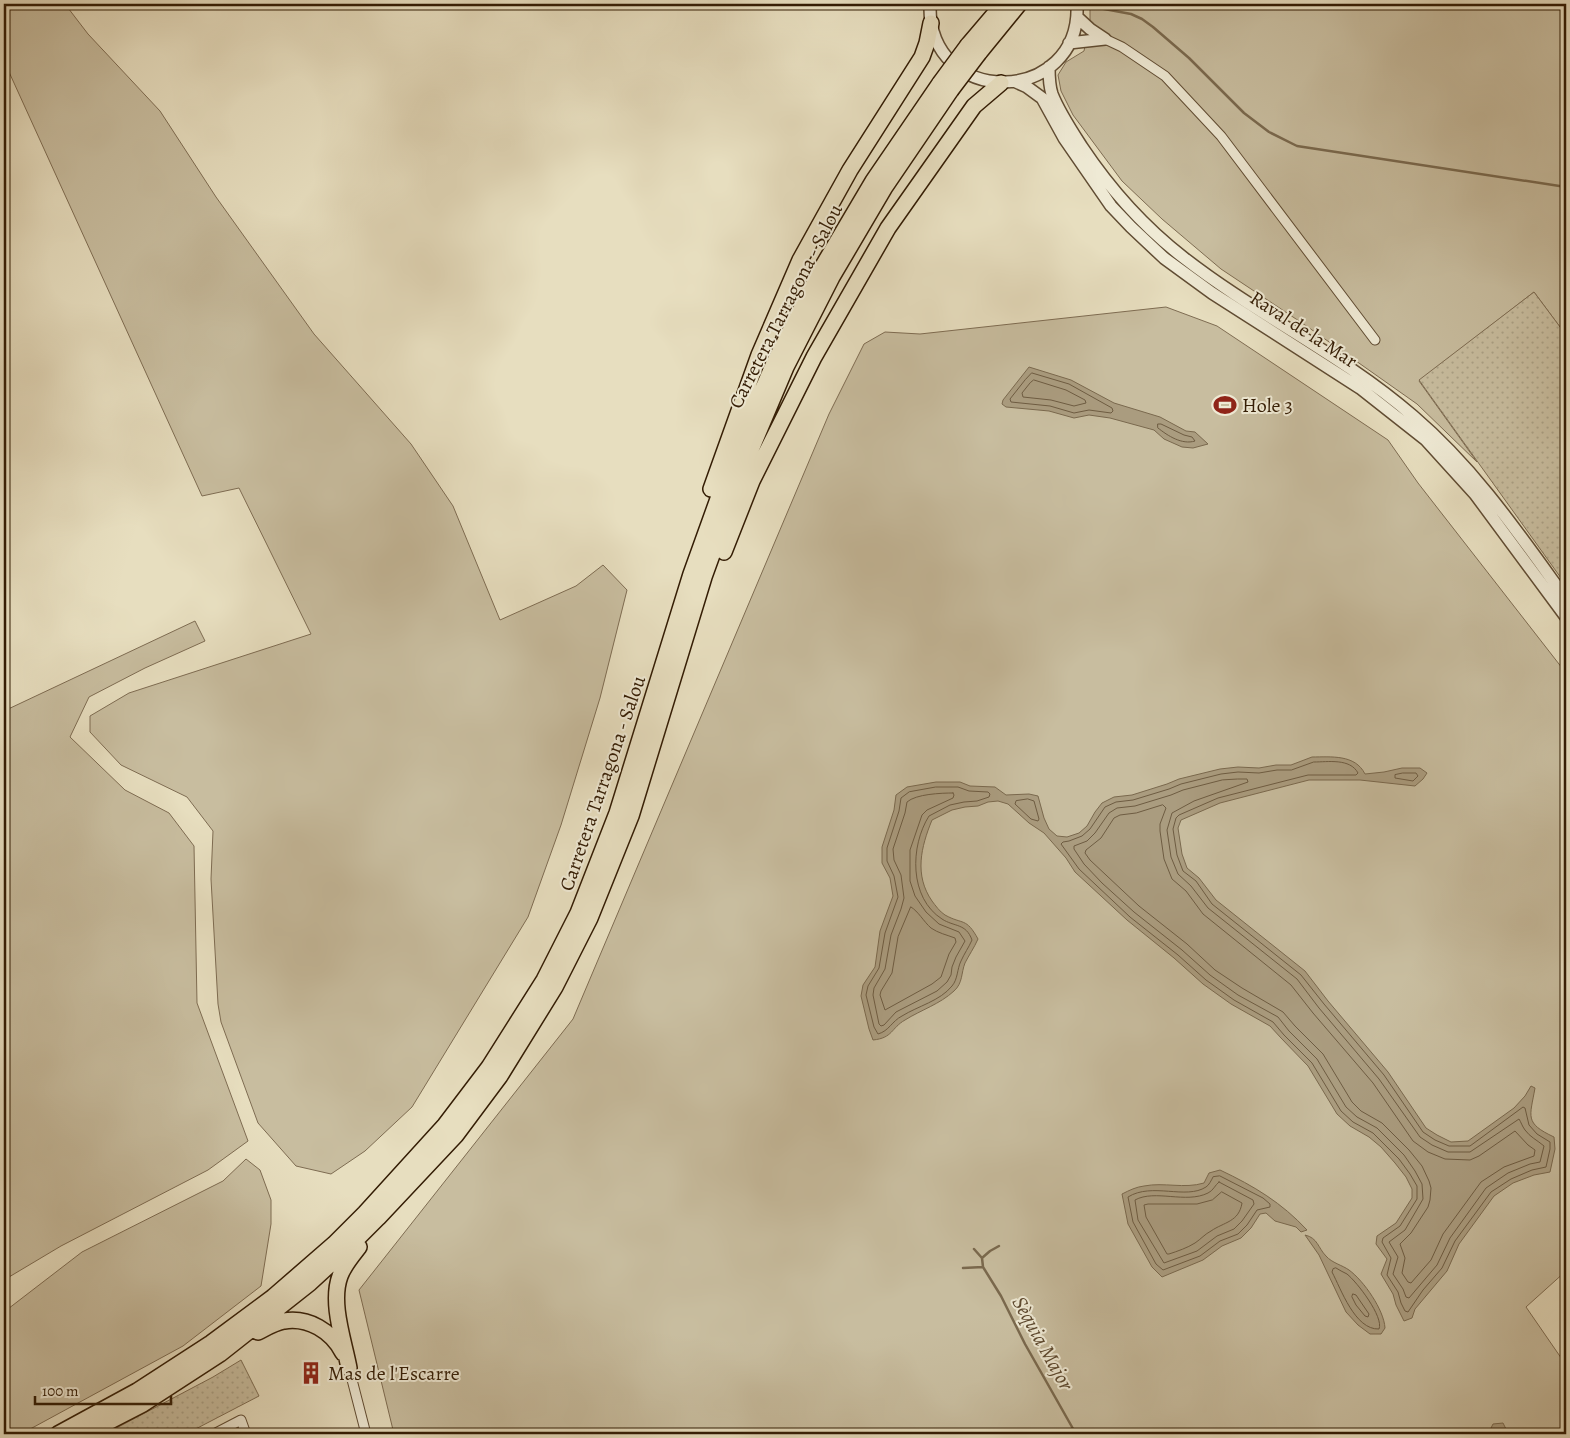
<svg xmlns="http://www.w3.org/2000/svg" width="1570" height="1438" viewBox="0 0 1570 1438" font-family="Alegreya,serif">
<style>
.green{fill:#c8bd9f;stroke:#7e6c52}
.park{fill:url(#park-dots);stroke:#7e6c52}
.water{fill:#aa9c7f;stroke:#7a694e}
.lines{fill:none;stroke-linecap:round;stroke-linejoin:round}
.shore{stroke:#6e5c42;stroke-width:1}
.stream{stroke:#7a694e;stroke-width:2.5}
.minor-casing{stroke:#604c33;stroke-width:11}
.tertiary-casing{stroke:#604c33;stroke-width:14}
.trunk-casing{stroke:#331c04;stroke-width:18}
.minor{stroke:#efead5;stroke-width:9}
.tertiary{stroke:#efead5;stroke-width:11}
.trunk{stroke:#e7debf;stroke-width:15}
.trunk-bridge-casing{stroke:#331c04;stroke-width:18;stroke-linecap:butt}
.trunk-bridge{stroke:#e7debf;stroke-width:15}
.labels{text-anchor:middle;stroke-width:4;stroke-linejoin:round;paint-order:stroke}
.street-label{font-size:20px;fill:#331c04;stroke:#efead5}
.poi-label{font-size:20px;fill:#331c04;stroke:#efead5;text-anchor:start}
.water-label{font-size:21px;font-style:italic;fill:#5d492f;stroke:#efead5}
</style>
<defs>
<pattern id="park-dots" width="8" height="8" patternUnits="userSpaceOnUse" patternTransform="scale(1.25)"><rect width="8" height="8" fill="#c8bd9f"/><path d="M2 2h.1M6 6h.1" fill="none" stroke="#aca287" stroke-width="1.8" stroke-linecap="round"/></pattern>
</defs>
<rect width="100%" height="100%" fill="#e7debf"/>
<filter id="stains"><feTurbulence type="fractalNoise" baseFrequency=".004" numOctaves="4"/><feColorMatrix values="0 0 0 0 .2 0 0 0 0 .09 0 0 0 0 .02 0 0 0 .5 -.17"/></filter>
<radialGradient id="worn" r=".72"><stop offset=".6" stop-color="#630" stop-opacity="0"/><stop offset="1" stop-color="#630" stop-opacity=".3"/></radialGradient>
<path class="green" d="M 4,4 L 65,4 L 88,34 L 160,111 L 216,197 L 314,334 L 411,444 L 453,506 L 500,620 L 576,586 L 603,565 L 627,590 L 600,698 L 561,825 L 528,917 L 412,1107 L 365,1151 L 331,1174 L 296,1166 L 258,1123 L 221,1022 L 218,1004 L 211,879 L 213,831 L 187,797 L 121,765 L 90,732 L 90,716 L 129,693 L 311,634 L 239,488 L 202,496 L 4,61 Z
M 1090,4 L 1566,4 L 1566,335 L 1534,292 L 1419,381 L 1477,462 L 1417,404 L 1305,325 L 1221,269 L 1162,219 L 1122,181 L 1073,115 L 1061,91 L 1058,75 L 1066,62 L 1084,51 L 1090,21 Z
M 1166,307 L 1217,326 L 1388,440 L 1418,483 L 1566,673 L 1566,1271 L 1526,1307 L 1566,1365 L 1566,1434 L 394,1434 L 359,1290 L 573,1019 L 829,414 L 864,344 L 885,332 L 920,334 Z
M 195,621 L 205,641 L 145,668 L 89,697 L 70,737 L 125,790 L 169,813 L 194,846 L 197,1003 L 248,1141 L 208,1170 L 61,1246 L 4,1280 L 4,711 Z
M 246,1159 L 260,1170 L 271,1200 L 271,1224 L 261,1286 L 183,1346 L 21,1434 L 4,1434 L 4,1312 L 82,1252 L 223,1181 Z"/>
<path class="park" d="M 1534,292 L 1566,335 L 1566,585 L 1419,380 Z
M 241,1360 L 259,1396 L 186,1434 L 105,1434 L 213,1377 Z"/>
<path class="water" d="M 1029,367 L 1071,380 L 1114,403 L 1160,417 L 1186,431 L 1195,432 L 1208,444 L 1193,448 L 1182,447 L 1164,439 L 1154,430 L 1110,418 L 1089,415 L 1074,418 L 1049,411 L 1006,407 L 1002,404 L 1003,400 Z
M 1312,757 C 1331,757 1355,754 1365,774 L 1384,772 L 1402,768 L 1420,768 L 1427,773 L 1423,779 L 1415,786 L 1360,780 L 1309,780 L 1220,803 L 1181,820 L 1178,828 L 1182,854 L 1187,868 L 1199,878 L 1216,900 L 1305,971 L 1328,1001 L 1388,1072 L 1426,1128 L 1437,1135 L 1451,1142 L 1468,1141 L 1514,1108 L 1525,1096 L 1531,1086 L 1535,1088 C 1530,1117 1524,1123 1554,1137 L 1555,1149 L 1550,1172 L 1534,1175 L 1513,1183 L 1494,1196 L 1459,1244 L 1447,1271 L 1415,1309 L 1412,1318 L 1404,1321 L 1396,1305 L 1393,1294 L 1381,1274 L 1387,1259 L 1376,1244 L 1377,1236 L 1396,1223 L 1412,1198 L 1412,1189 L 1406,1177 L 1395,1163 L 1381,1147 L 1369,1137 L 1350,1126 L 1337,1114 L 1308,1066 L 1281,1038 L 1270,1026 L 1231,1004 L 1203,984 L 1174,958 L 1127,920 L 1075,872 L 1066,858 L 1044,833 L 1029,823 L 1008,804 L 998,801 L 988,802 L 978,806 L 965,807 L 952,810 L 932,820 C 921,847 914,875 932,901 C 935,905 940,912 945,915 C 963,925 966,917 978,939 C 974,948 969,955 965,963 C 961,973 963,983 954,991 C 940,1004 921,1010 905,1020 C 891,1028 893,1038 873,1040 L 869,1029 L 861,996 L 863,985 L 875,967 L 880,931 L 893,896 L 890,878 L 882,863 L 882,847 L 894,810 L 896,795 L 907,787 L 936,782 L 960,782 L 970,786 L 995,787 L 1006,795 L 1029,794 L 1038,796 L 1044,818 L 1049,829 L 1057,836 L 1067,837 L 1079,833 L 1087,826 L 1095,812 L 1102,803 L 1114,797 L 1132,795 L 1167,784 L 1179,779 L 1220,769 L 1238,767 L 1259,768 L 1276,765 L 1291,765 Z
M 1220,1170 C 1254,1186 1282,1203 1307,1230 L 1301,1232 L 1296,1227 L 1275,1221 L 1266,1213 L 1260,1214 L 1251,1228 L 1241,1238 L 1222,1246 L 1203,1260 L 1162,1277 L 1152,1267 L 1128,1224 L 1122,1194 C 1130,1190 1136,1187 1144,1186 C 1164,1182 1184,1189 1204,1183 L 1209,1173 Z
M 1305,1235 C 1318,1238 1318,1248 1326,1256 C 1332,1263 1342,1265 1349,1270 C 1364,1281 1384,1310 1385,1328 L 1381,1334 L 1370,1334 L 1358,1325 L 1346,1312 L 1319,1255 Z
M 1503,1423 L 1507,1431 L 1506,1434 L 1488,1434 L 1493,1424 Z"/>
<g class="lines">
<path class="shore" d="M 1032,373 L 1069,384 L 1112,408 L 1113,411 L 1111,413 L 1089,410 L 1074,413 L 1050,406 L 1011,402 L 1010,399 L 1025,380 Z
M 1034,380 L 1066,390 L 1085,400 L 1086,403 L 1074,406 L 1051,400 L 1023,397 L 1022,393 L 1030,383 Z
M 1158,424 L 1161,424 L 1184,435 L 1192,437 L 1195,441 C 1182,445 1168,436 1158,428 Z
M 1314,762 C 1328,762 1350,758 1358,773 L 1356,775 L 1308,775 L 1218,798 L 1179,815 L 1176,818 L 1173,829 L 1177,855 L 1183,871 L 1196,881 L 1212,904 L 1301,975 L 1324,1004 L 1384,1075 L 1423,1132 L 1435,1140 L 1449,1146 L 1470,1146 L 1523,1107 L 1525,1108 L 1529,1125 L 1537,1134 L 1550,1142 L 1550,1149 L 1546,1167 L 1532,1170 L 1511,1179 L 1491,1192 L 1455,1241 L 1442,1268 L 1423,1290 L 1408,1312 L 1405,1311 L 1401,1303 L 1398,1292 L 1387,1275 L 1391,1258 L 1382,1242 L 1383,1238 L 1400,1226 L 1417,1199 L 1417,1186 L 1410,1174 L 1399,1159 L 1373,1133 L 1353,1122 L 1341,1111 L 1312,1063 L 1284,1035 L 1273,1022 L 1234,1000 L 1206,980 L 1178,955 L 1130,917 L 1079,869 L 1061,844 L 1063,842 L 1069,841 L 1082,836 L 1090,829 L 1105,807 L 1116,802 L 1133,800 L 1169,789 L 1181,784 L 1221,774 L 1238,772 L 1259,773 L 1277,770 L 1291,770 Z
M 1403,773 L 1416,773 L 1418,776 L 1413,781 L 1395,778 L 1395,775 Z
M 1238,779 L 1247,779 L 1248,782 L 1194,801 L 1172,813 L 1167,830 L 1171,857 L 1178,874 L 1191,886 L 1208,908 L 1297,979 L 1319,1008 L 1379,1079 L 1420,1137 L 1432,1145 L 1448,1152 L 1470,1152 L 1519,1119 C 1521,1122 1522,1126 1525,1130 C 1530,1137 1537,1140 1544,1146 L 1540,1162 L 1530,1164 L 1508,1173 L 1486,1188 L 1450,1238 L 1437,1265 L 1409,1298 L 1406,1297 L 1403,1289 L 1393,1274 L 1398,1257 L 1389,1242 L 1405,1230 L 1423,1199 L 1422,1184 L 1415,1171 L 1404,1155 L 1377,1128 L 1357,1117 L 1346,1107 L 1317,1059 L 1289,1031 L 1278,1017 L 1238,995 L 1210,975 L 1182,950 L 1134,912 L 1102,883 L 1084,864 L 1074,849 L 1074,846 L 1087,841 L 1095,833 L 1109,813 L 1117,808 L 1135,806 L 1171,795 L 1183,790 L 1222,780 Z
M 936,787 L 958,787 L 969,791 L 988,792 L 990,794 L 989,797 L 977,801 L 964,802 L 950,805 L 929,816 C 910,846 909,898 942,919 C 954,927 966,923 972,940 C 969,947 964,954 961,961 C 957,969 958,979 952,986 C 940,1001 918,1006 902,1016 C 892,1021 889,1031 878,1034 L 874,1027 L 866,995 L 868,986 L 879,968 L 885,933 L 898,897 L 894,876 L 887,861 L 887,848 L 899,811 L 901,798 L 909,792 Z
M 953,793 L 954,795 L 953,798 L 927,810 L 922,815 L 910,850 L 910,881 L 915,896 L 926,912 L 939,924 L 959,932 L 965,941 L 956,957 L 952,967 L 951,975 L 947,982 L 937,991 L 896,1012 L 884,1025 L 881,1026 L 879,1024 L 873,995 L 874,988 L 885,969 L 891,935 L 901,909 L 904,898 L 901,875 L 894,860 L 893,849 L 905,813 L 907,802 C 916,794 941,793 953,793 Z
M 1028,799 L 1034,801 L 1039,819 L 1038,821 L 1031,819 L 1015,804 L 1016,801 Z
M 1163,805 L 1166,808 L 1160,824 L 1160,831 L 1164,859 L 1172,879 L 1186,891 L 1203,914 L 1291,985 L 1313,1013 L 1373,1083 L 1413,1141 L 1428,1152 L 1445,1159 L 1470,1160 L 1479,1156 L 1515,1131 L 1528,1145 L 1535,1150 L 1534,1156 L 1504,1167 L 1481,1182 L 1443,1234 L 1431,1260 L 1411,1283 L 1408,1282 L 1402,1273 L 1405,1258 L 1400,1244 L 1411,1233 L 1428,1207 L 1430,1200 L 1431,1188 L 1429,1181 L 1422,1166 L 1409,1150 L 1382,1123 L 1361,1111 L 1352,1102 L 1323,1054 L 1295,1026 L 1283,1012 L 1242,988 L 1215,970 L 1187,944 L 1139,906 L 1090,860 L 1085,853 L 1086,850 L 1101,838 L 1114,818 L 1120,815 L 1136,813 Z
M 911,907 C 918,911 924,922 931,928 C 938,933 947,935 955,938 L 956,942 L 949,954 L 941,977 L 932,984 L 885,1010 L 880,995 L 881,991 L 892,973 L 898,937 Z
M 1220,1176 L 1263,1198 L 1270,1204 L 1270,1207 L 1257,1210 L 1247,1225 L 1238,1234 L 1220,1241 L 1200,1256 L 1163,1270 L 1156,1264 L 1133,1222 L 1128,1197 C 1152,1182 1186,1200 1206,1187 C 1209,1185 1211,1181 1213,1177 Z
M 1219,1182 L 1253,1200 L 1254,1204 L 1242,1221 L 1234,1229 L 1217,1236 L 1197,1251 L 1164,1263 L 1138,1220 L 1135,1200 C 1155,1189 1186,1204 1208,1193 C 1213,1191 1215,1185 1219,1182 Z
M 1222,1192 L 1242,1203 C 1239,1222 1224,1222 1211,1231 C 1205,1234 1201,1239 1195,1243 C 1187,1248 1178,1251 1169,1254 L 1167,1254 L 1146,1217 L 1144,1205 L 1148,1204 L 1197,1204 L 1212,1200 Z
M 1336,1268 C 1339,1270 1343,1272 1347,1274 C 1357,1282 1384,1317 1379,1329 C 1355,1330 1341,1289 1332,1272 L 1333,1269 Z
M 1353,1294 L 1356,1295 L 1369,1314 L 1368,1317 L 1365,1316 L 1356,1305 L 1352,1297 Z"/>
<path class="stream" d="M 1099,8 L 1131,14 L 1142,19 L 1153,27 L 1189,58 L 1244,113 L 1269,132 L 1297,146 L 1566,187
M 999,1246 L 990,1251 L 982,1258 L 983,1267 L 1001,1296 L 1025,1344 L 1076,1434
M 974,1249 L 982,1258
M 963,1268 L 983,1267"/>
<defs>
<path id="minor" d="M 1105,39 L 1122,47 L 1165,76 L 1221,136 L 1375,340
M 349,1368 L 366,1434
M 214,1434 L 241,1420 L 246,1434"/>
<path id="tertiary" d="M 930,4 C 927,110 1082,106 1077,4
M 1077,17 L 1090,29 L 1105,39
M 1069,43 L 1105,39
M 1049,67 C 1049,76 1049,85 1052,94 C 1059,112 1071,130 1082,147 C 1110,189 1144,227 1184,258 C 1257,315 1343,355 1413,416 C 1475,469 1519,534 1566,599
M 1016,82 L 1027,87 L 1042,98 L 1064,138 L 1111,206 L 1131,227 L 1164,258 L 1212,293 L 1360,388 L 1426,440 L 1475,494 L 1566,617"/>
<path id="trunk" d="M 968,45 L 1003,4
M 979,53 L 1019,4
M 711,489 L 759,355 L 800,260 L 850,170 L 922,57 L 927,43 L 931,23
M 724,552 L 752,481 L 814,357 L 888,228 L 974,106 L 1001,83
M 258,1332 C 266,1328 274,1323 284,1321 C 308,1317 332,1331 343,1353
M 349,1368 C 344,1341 330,1303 340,1276 C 344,1265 352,1256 359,1247
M 58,1434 L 137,1391 L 211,1343 L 273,1297 L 334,1244 L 365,1213 L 445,1125 L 489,1067 L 544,980 L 578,913 L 617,813 L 691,574 L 732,460 L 774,363 L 821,269 L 873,181 L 940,83
M 85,1434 L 143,1404 L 220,1354 L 310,1283 L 348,1248 L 378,1218 L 456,1135 L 500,1076 L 555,987 L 590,918 L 631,816 L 704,577 L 745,464 L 786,367 L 832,277 L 885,187 L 951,90"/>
</defs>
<use href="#minor" class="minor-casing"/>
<use href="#tertiary" class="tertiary-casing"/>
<use href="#trunk" class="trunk-casing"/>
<use href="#minor" class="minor"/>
<use href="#tertiary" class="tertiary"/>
<use href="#trunk" class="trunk"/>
<defs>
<path id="trunk-bridge" d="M 940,83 L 968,45
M 951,90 L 979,53"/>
</defs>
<use href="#trunk-bridge" class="trunk-bridge-casing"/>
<use href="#trunk-bridge" class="trunk-bridge"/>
</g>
<defs>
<symbol id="stadium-bare" viewBox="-9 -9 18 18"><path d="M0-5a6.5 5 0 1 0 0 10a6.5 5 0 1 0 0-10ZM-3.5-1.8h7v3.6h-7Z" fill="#8f2418" stroke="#efead5" stroke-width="2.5" paint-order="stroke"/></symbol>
<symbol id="building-bare" viewBox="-9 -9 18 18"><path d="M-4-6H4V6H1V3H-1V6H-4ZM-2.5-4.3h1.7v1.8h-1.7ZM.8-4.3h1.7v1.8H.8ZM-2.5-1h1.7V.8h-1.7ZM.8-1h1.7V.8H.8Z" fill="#8f2418" stroke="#efead5" stroke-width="2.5" paint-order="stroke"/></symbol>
</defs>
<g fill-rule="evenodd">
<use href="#stadium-bare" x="1209" y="389" width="32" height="32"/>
<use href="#building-bare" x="295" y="1357" width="32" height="32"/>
</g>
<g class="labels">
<g class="street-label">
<text transform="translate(785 306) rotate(-63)" y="7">Carretera Tarragona - Salou</text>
<text transform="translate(1304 329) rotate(33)" y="7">Raval de la Mar</text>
<text transform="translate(602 783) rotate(-71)" y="7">Carretera Tarragona - Salou</text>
</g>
<g class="poi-label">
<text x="1242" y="412">Hole 3</text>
<text x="328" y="1380">Mas de l'Escarre</text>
</g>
<g class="water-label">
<text transform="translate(1043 1343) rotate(61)" y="7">Sèquia Major</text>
</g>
</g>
<rect width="1570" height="1438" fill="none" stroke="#e7debf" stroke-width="20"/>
<rect x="5" y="5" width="1560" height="1428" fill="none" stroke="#331c04" stroke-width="2.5"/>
<rect x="10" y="10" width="1550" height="1418" fill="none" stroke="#331c04"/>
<path d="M35 1396v8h136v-8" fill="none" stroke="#331c04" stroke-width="2.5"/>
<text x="42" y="1396" font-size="15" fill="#331c04" stroke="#efead5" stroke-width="4" paint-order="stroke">100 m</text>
<rect width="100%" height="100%" filter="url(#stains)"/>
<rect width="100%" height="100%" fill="url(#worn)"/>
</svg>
